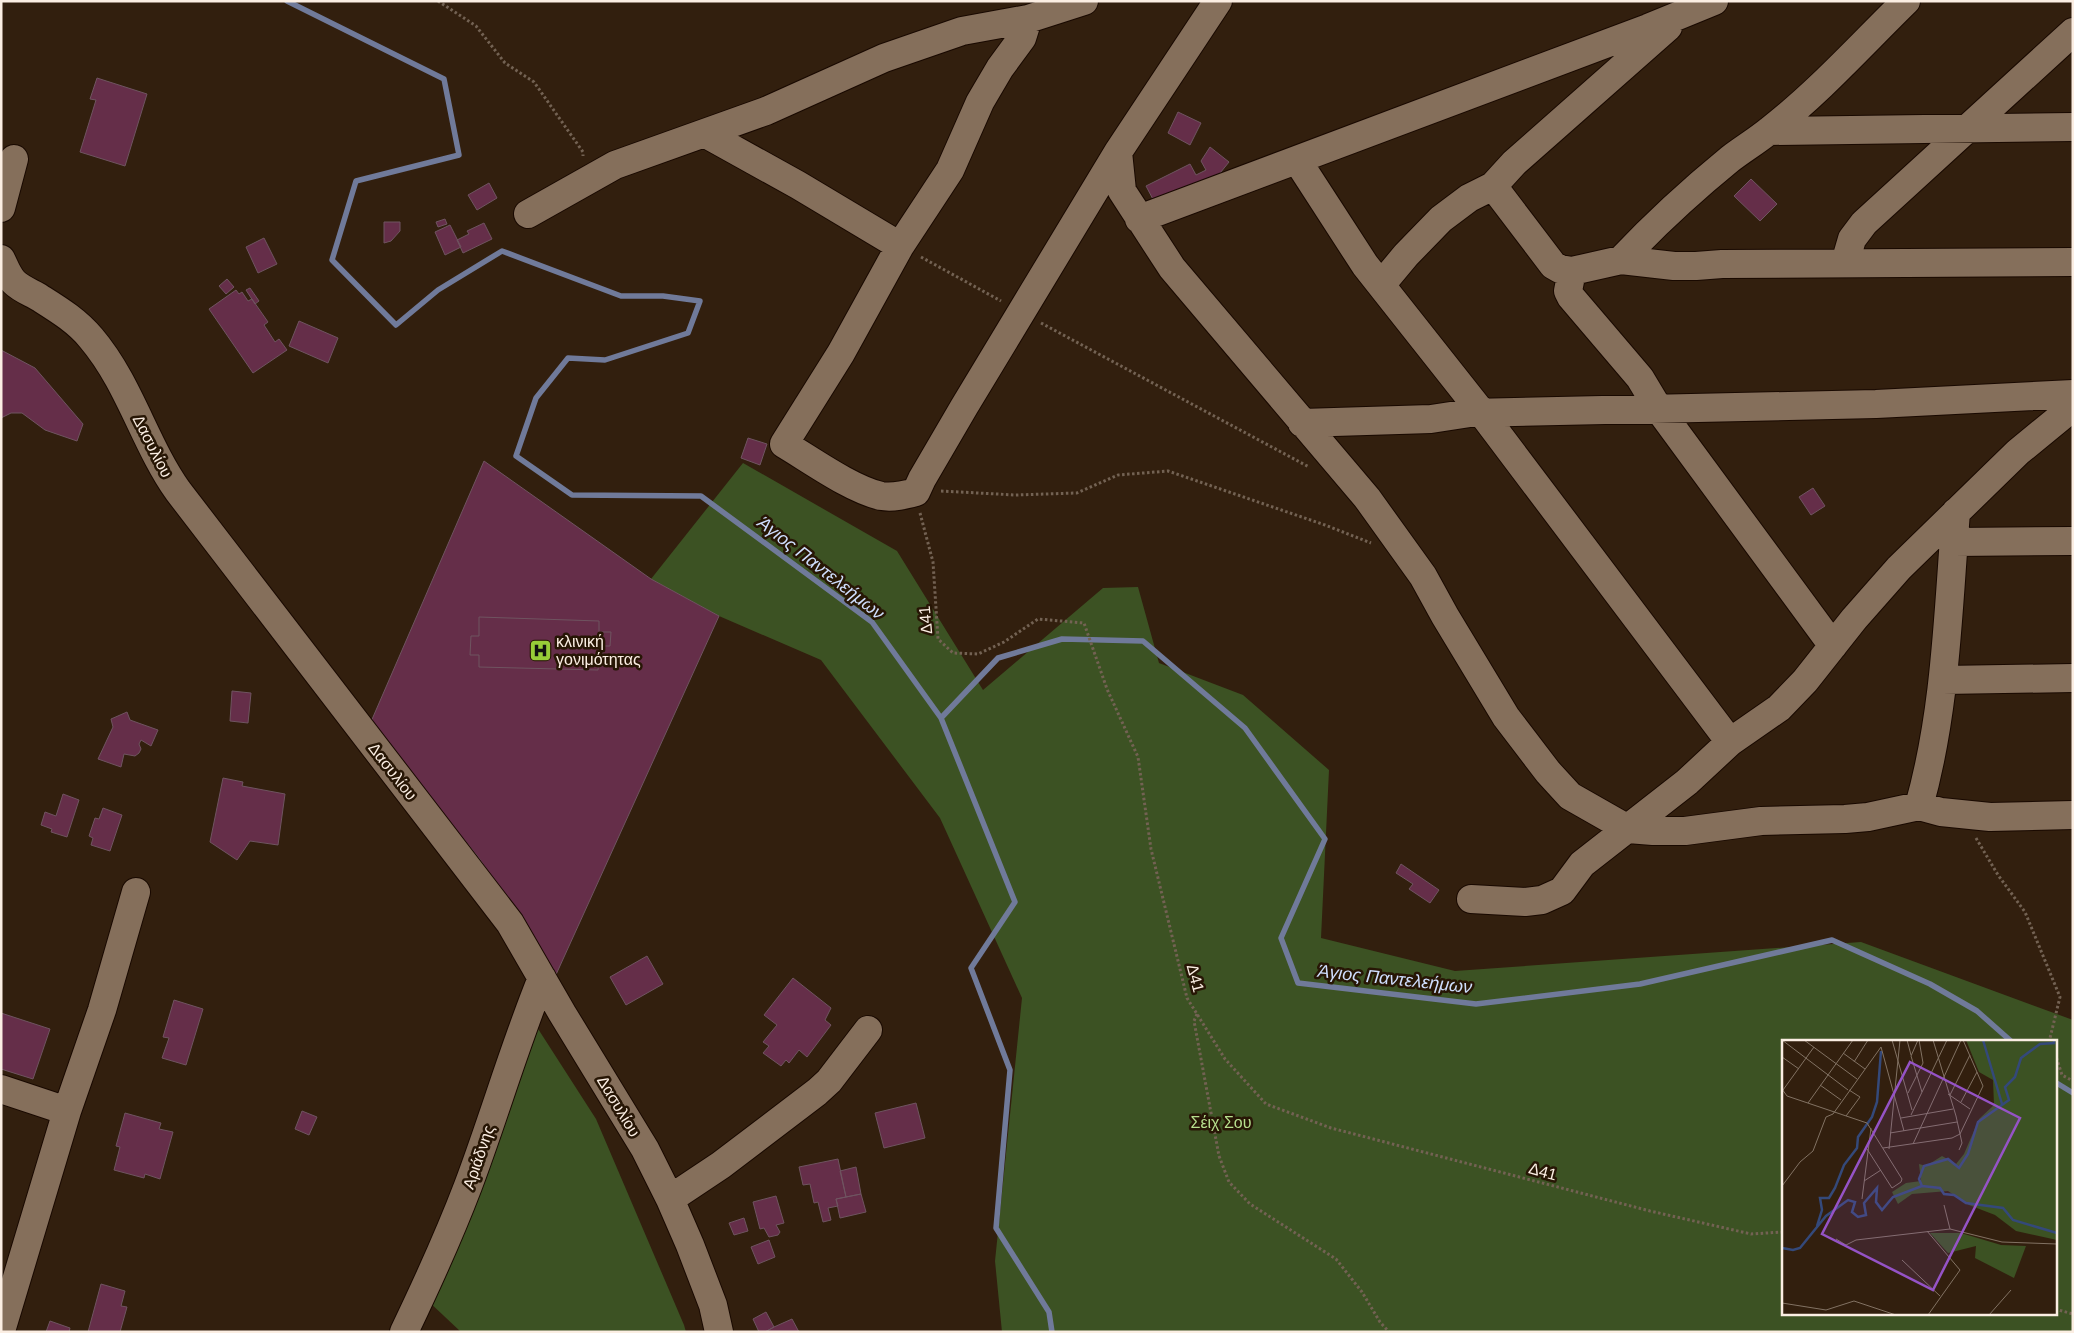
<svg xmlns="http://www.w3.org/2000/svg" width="2074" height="1333" viewBox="0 0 2074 1333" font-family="Arial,sans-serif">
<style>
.green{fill:#3c5223;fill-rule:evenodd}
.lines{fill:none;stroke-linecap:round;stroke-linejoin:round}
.stream{stroke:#707a9a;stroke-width:5.5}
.building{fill:#652e49;stroke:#6f5460}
.minor-casing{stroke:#190900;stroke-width:30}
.path{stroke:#736253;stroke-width:3;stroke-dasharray:2.5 2.5;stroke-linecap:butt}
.minor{stroke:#856f5b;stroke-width:28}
.labels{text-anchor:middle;stroke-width:5;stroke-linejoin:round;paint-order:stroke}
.street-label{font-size:16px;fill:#fbeee3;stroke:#271605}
.poi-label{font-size:16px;fill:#fbeee3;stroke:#271605;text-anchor:start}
.park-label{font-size:16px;fill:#b6df8d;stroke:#271605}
.water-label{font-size:18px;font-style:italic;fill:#cfdefd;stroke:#271605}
.inset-river{fill:none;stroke:#34497a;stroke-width:2.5}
.inset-road{fill:none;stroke:#827263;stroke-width:1}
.view{fill:#9553c6;fill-opacity:0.15;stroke:#9553c6;stroke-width:2.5}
.inset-edge{fill:none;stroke:#fbeee3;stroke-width:2.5}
</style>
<rect width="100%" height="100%" fill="#321f0e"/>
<path class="green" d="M 743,463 L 897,551 L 983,690 L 1103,588 L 1138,587 L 1159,663 L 1243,695 L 1329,770 L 1321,938 L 1455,971 L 1861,942 L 2073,1020 L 2073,1332 L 1002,1332 L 995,1261 L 1022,998 L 940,818 L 821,660 L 719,616 L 651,579 ZM 1783,1042 L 2055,1042 L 2055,1314 L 1783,1314 Z
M 533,1021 L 596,1119 L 684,1325 L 686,1332 L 461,1332 L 427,1300 Z"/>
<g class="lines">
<path class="stream" d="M 287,1 L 444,79 L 459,155 L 356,181 L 332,260 L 396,325 L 438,290 L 502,251 L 621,296 L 663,296 L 700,301 L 688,333 L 605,360 L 568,358 L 536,398 L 516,456 L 572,495 L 701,496 L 872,622 L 941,718 L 998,658 L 1062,639 L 1143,641 L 1245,728 L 1325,839 L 1281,938 L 1298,983 L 1476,1004 L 1640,984 L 1832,940 L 1930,984 L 1977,1011 L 2012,1042
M 941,718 L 1015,902 L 971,968 L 1010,1070 L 996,1228 L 1049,1312 L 1052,1332
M 2055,1082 L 2073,1093"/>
</g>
<path class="building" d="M 97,78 L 147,94 L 125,166 L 80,152 L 96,100 L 90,99 Z
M 1178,112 L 1201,123 L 1190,145 L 1168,133 Z
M 1210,147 L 1229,162 L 1216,178 L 1156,205 L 1146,186 L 1190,164 L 1196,175 L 1206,170 L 1201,161 Z
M 1751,179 L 1777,204 L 1760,221 L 1734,196 Z
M 489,183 L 497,198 L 477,210 L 468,195 Z
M 445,219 L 447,224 L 438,227 L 436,222 Z
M 384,222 L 400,222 L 400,231 L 391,241 L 384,243 Z
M 484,223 L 492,239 L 463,253 L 457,240 L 469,234 L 467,231 Z
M 450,225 L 461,247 L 445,255 L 435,232 Z
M 264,238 L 277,264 L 258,273 L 246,247 Z
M 227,279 L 234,287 L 226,294 L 219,286 Z
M 250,288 L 259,301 L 255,304 L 246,290 Z
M 236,290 L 239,294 L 242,292 L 248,301 L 252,299 L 268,322 L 264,325 L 275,342 L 279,339 L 287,350 L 253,373 L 209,309 Z
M 299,321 L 338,338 L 328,363 L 289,346 Z
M 1,350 L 35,368 L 83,424 L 77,441 L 45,430 L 22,413 L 11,413 L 1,418 Z
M 748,438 L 767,444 L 760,465 L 741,458 Z
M 484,461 L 651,579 L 719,616 L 554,979 L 512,907 L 479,858 L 370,724 Z
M 1813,488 L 1825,506 L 1811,515 L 1799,497 Z
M 479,617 L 599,621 L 599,632 L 611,632 L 610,646 L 603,646 L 603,661 L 599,661 L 598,670 L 479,667 L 479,655 L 470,655 L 471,636 L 479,636 Z
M 232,691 L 251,693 L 248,723 L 230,721 Z
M 127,712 L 130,720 L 158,730 L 151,746 L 141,740 L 139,744 L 141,749 L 139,753 L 135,756 L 124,754 L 121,767 L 98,759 L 113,727 L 111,719 Z
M 223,778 L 243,782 L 242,786 L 285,794 L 278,845 L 250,841 L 237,860 L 210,842 Z
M 63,794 L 79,800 L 67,837 L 51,832 L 52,829 L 41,825 L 45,812 L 56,816 Z
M 103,808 L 122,815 L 110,851 L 91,845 L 93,838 L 89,836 L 95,818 L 99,819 Z
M 1401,864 L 1439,890 L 1430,903 L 1409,889 L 1413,884 L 1396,873 Z
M 647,956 L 663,984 L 626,1005 L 610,977 Z
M 793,978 L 831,1008 L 825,1020 L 831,1025 L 807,1057 L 799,1050 L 789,1063 L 786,1060 L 781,1066 L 763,1053 L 769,1046 L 763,1042 L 777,1025 L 764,1015 Z
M 174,1000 L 203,1009 L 186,1065 L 162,1058 L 169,1038 L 163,1037 Z
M 1,1013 L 50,1029 L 33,1079 L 1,1069 Z
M 916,1103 L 925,1138 L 884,1148 L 875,1113 Z
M 302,1111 L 317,1117 L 309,1135 L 295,1129 Z
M 125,1113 L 161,1123 L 159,1129 L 173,1132 L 160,1179 L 145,1174 L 144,1178 L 114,1170 L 120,1147 L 116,1146 Z
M 838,1159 L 846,1197 L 836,1199 L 838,1206 L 828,1208 L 831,1220 L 823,1222 L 818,1202 L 814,1203 L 810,1184 L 803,1185 L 799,1167 Z
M 856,1167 L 861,1194 L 846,1197 L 840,1171 Z
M 861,1194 L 866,1212 L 840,1218 L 836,1199 Z
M 776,1196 L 784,1223 L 776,1225 L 780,1232 L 778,1235 L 769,1237 L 764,1228 L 760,1229 L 753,1202 Z
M 744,1218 L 748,1231 L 734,1235 L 729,1223 Z
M 769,1240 L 775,1257 L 758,1264 L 751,1247 Z
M 101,1284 L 125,1291 L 121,1306 L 127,1307 L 120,1332 L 88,1332 Z
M 766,1312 L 774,1327 L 765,1332 L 759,1332 L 753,1319 Z
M 792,1319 L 799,1332 L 765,1332 L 774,1327 Z
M 50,1321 L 70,1328 L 69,1332 L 46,1332 Z"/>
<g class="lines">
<defs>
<path id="minor" d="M 1028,19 L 1022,38 L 1000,68 L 980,102 L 950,170 L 900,246 L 841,353 L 784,444 C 811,460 851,489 881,496 C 893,498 905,495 916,492 L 922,479 L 964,407 L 1118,152 L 1218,1
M 1770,131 L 2073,127
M 706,134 L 798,185 L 900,246
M 1118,152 L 1122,191 L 1172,268 L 1367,498 L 1423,576 L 1445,616 L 1506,717 L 1548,772 L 1570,796 L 1628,829 L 1653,831 L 1685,831 L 1761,821 L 1845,819 L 1868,817 L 1919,806 L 1941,812 L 1990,817 L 2073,815
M 1297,160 L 1365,265 L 1482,413 L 1730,742
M 1493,186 L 1553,265 L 1560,269 L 1572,271 L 1568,291 L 1571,297 L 1640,378 L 1658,408 L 1833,646
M 1,208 L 14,159
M 528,214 L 615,165 L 766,111 L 884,58 L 962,31 L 1028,19 L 1084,1
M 1139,219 L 1648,28 L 1714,1
M 1,259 C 5,267 8,276 14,282 C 21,289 32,293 40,298 C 59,310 77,321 91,338 C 130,384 144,443 178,491 L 510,923 L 562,1013 L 645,1149 L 670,1199 L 690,1245 L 713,1305 L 719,1332
M 1621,260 C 1655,224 1692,190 1730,159 C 1743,149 1758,140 1770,130 C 1819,92 1862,44 1906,1
M 1845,263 L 1852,239 L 1864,223 L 2073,32
M 1572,271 L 1621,260 L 1674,266 L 1696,266 L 1722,264 L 2073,262
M 1381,285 L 1406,255 L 1441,219 L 1469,198 L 1493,186 L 1514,163 L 1668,27
M 1302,423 L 1431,419 L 1470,413 L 1876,404 L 2073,394
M 1954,542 L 2073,541
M 1943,680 L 2073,678
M 1919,806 C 1946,711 1948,610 1956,512
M 1471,899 L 1525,902 L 1542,900 L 1562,891 L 1582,864 L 1687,782 L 1730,742 L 1779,708 L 1805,681 L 1854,619 L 1899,568 L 2018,452 L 2073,407
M 1,1089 L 67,1111
M 670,1199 L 721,1165 L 817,1092 L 829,1081 L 868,1030
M 1,1331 L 67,1111 L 102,1010 L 136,892
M 404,1332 C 427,1284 449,1236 468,1186 C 494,1117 514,1047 542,978"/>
</defs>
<use href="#minor" class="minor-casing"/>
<path class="path" d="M 438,1 L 476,26 L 505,63 L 534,82 L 583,152 L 583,156
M 921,257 L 1001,301
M 1041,323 L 1309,467
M 941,491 L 1015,495 L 1077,493 L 1118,475 L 1168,471 L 1325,525 L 1371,543
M 920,513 L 933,562 L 938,639 L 953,653 L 978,654 L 1004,642 L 1038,619 L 1084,623 L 1107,689 L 1138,757 L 1151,849 L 1187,998 L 1225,1059 L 1266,1104 L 1331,1128 L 1650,1211 L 1751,1234 L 1783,1232
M 1976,838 L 1998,875 L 2025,912 L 2060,997 L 2050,1038 L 2051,1042
M 1197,1014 L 1194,1021 L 1219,1156 L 1229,1182 L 1250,1204 L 1336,1259 L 1362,1292 L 1380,1322 L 1389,1332
M 2055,1053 L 2062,1075 L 2073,1081
M 2055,1309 L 2073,1314"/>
<use href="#minor" class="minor"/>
</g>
<defs>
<symbol id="hospital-square" viewBox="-11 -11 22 22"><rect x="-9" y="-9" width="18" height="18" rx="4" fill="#97cc38" stroke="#271605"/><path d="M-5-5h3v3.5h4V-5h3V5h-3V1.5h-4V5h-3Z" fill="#111"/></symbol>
</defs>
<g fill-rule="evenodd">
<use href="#hospital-square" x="528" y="638" width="25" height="25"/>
</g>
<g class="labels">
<g class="street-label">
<text transform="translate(153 446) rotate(63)" y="6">Δασυλίου</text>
<text transform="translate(925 620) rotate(-95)" y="6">Δ41</text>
<text transform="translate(393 771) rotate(52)" y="6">Δασυλίου</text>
<text transform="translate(1196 978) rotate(75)" y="6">Δ41</text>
<text transform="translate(619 1106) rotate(59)" y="6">Δασυλίου</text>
<text transform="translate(478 1157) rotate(-71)" y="6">Αριάδνης</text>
<text transform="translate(1543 1171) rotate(15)" y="6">Δ41</text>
</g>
<g class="poi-label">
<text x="556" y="647">κλινική<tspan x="556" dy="18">γονιμότητας</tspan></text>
</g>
<g class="park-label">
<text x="1221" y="1128">Σέιχ Σου</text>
</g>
<g class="water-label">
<text transform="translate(821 568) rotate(38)" y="6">Άγιος Παντελεήμων</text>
<text transform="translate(1395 979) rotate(6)" y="6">Άγιος Παντελεήμων</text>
</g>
</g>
<g transform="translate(1782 1040)">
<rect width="275" height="275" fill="#321f0e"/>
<path d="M 184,0 L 275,0 L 275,200 L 234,191 L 213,175 L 187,165 L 166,151 L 130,154 L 116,164 L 110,152 L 124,143 L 139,141 L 137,124 L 144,126 L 160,116 L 174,124 L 182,114 L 197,79 L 212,65 L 211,40 L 197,32 ZM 148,193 L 179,193 L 219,205 L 244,206 L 232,238 L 193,218 L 194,206 L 166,213 Z" fill="#3c5223"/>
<path class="inset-river" d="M 201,0 L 220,64M 140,146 L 158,148 L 162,154 L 172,155 L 184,163 L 221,168 L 231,180 L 275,193M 35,186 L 40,170 L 38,158 L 47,158 L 53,148 L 62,125 L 75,108 L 76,97 L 90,77 L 95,62 L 99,11M 0,208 L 11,210 L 18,208 L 44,176 L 66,160 L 73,162 L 70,172 L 76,177 L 84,175 L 82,163 L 95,148 L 94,162 L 100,170 L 111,157 L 140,146 L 137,139 L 142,126 L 166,119 L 177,128 L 186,114 L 196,82 L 227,60 L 223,47 L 233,37 L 239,18 L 258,4 L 272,3 L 272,0"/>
<path class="inset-road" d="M 0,0 L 66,50M 22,0 L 75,39M 110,0 L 130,70M 125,0 L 129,15M 136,0 L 129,16 L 140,52M 151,0 L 174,76 L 180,103 L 177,110M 61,13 L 83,29M 0,17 L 17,29M 72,22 L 86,0M 38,45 L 59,60M 0,49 L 5,56 L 85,83 L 120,139 L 119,142 L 110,148 L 85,109M 1,50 L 32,7M 126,53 L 141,23 L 137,0M 166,54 L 188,69M 168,55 L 188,15M 179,62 L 195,32M 26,63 L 71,0M 129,75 L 165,0M 64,76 L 78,57 L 67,50M 119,78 L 171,69M 108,93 L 175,82M 131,104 L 179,0M 101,108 L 170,98 L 178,94 L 201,46 L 181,0M 107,109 L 118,0M 82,141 L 99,130M 0,146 L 18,122 L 31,111 L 44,77 L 51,74 L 99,7 L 122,91M 80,159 L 89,88M 162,165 L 168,189M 145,191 L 178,230 L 146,275M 54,199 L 64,205 L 74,200 L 168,189 L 220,202 L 275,204M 120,220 L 158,256M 0,263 L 44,270 L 72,261 L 114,275M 207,275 L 229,250"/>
<path class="view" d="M 128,22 L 238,78 L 151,250 L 40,194 Z"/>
<rect width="275" height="275" class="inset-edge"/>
</g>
<rect width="2074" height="1333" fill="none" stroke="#fbeee3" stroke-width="5"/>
</svg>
